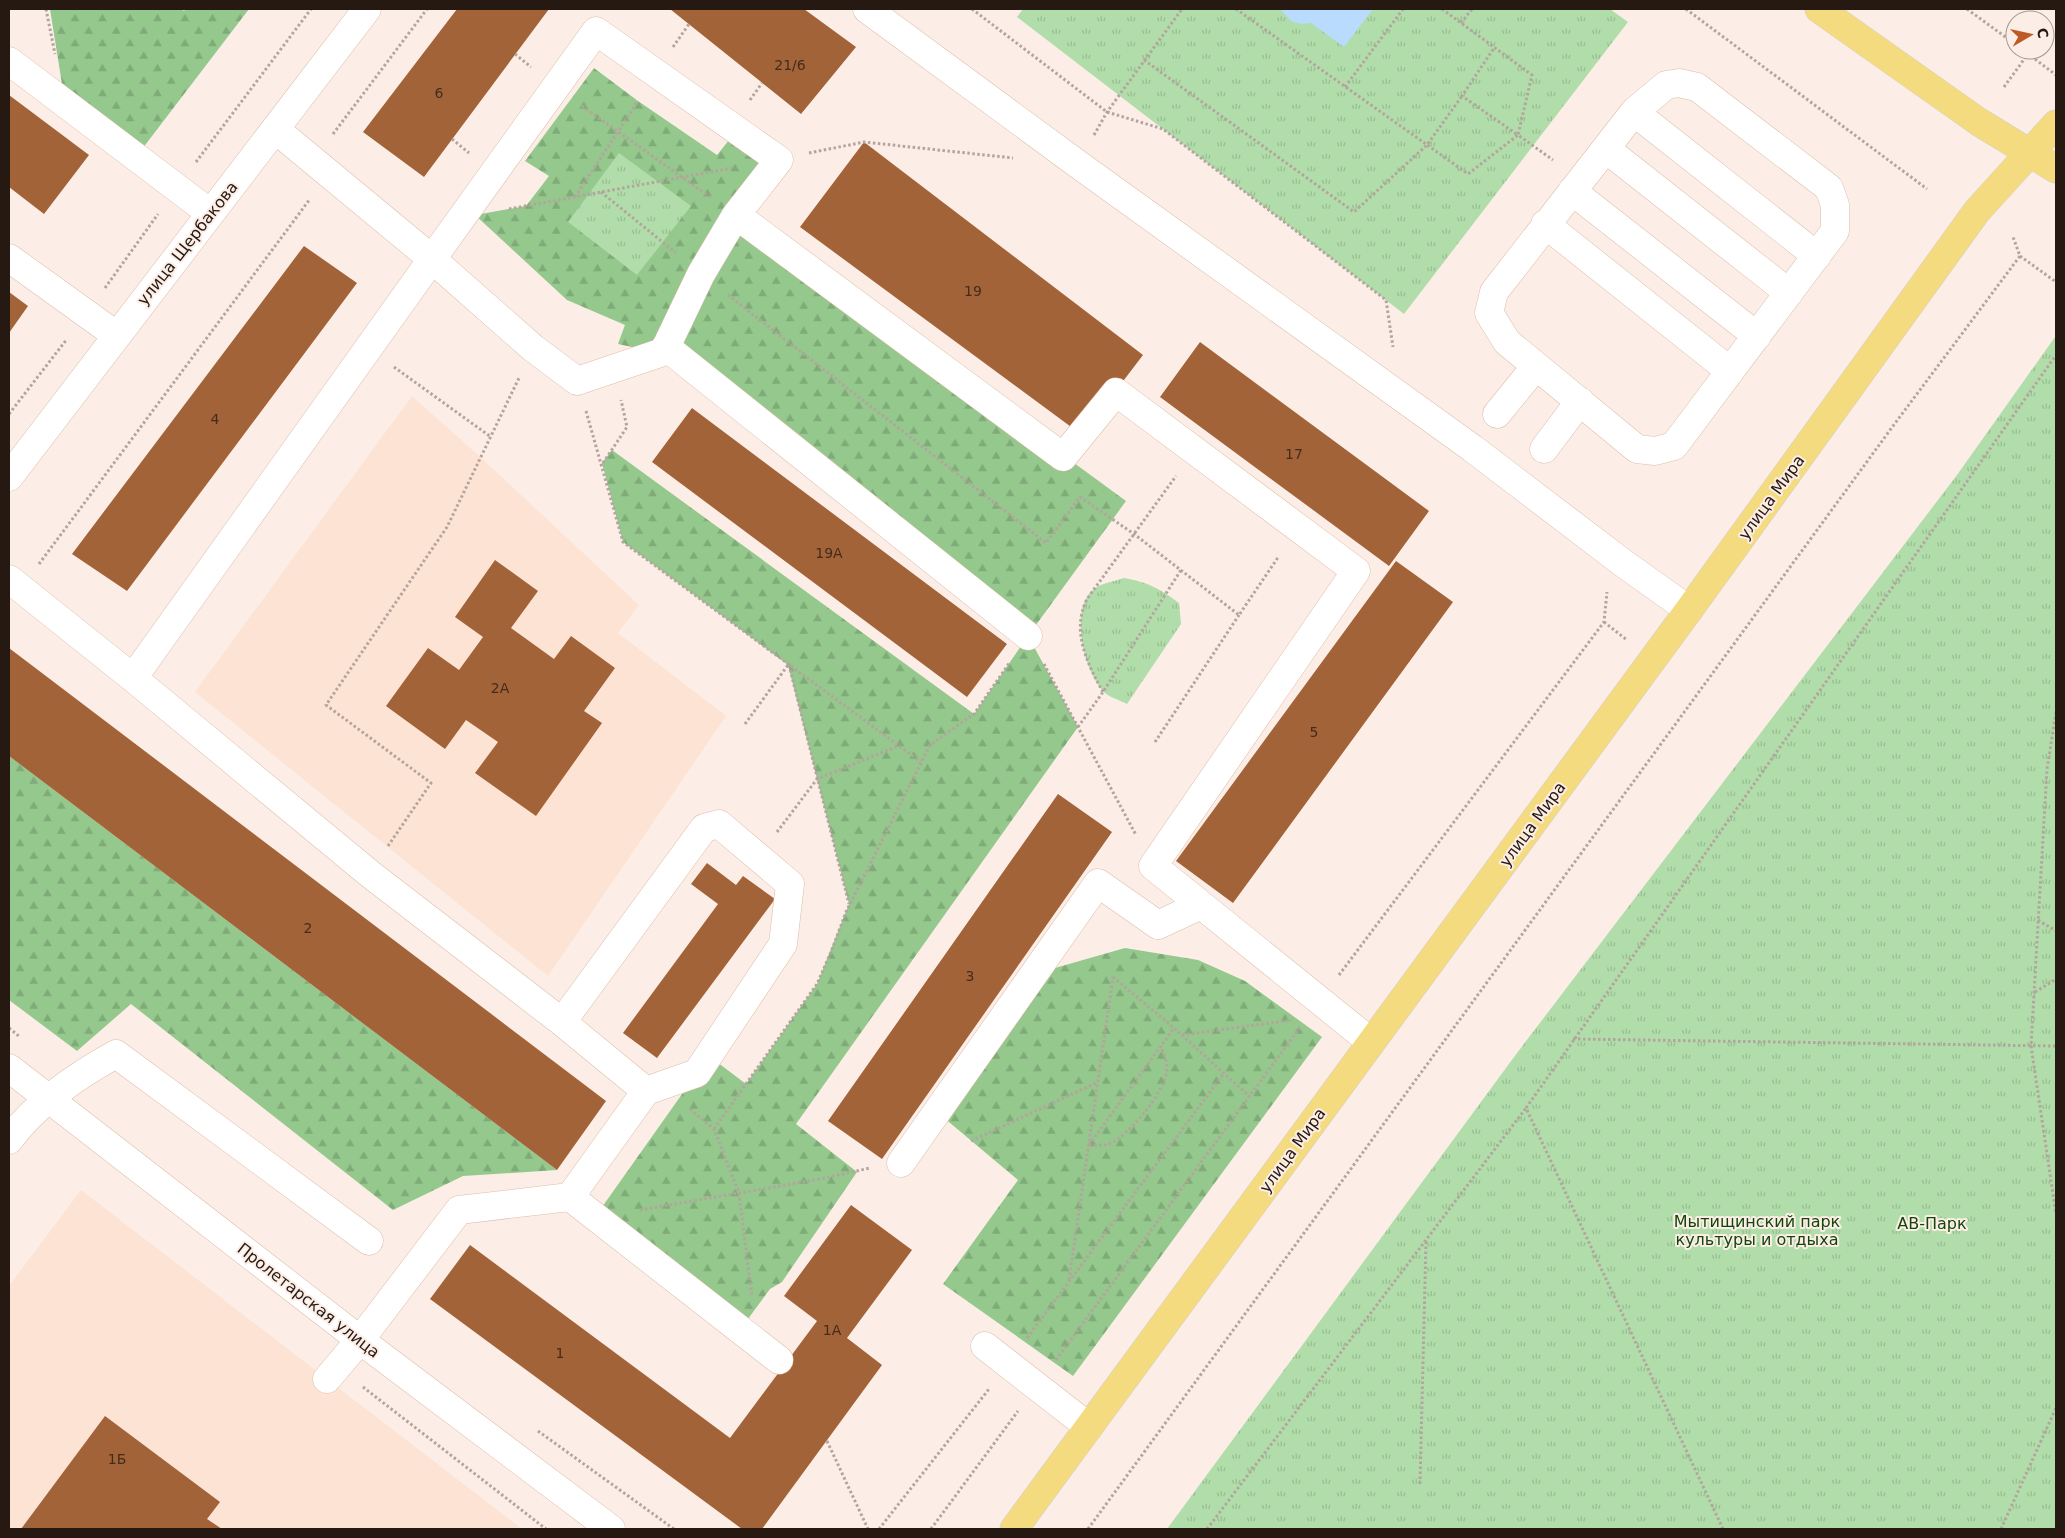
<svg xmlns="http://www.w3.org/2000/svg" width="2065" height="1538" viewBox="0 0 2065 1538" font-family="'DejaVu Sans',sans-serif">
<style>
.built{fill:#fce3d4}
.forest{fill:url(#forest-firs)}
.park{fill:url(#park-tufts)}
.water{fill:#b9dbfd}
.building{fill:#a26339}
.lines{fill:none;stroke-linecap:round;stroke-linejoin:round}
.minor-casing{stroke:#ddbda9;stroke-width:29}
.major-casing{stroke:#d3d1d0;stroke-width:29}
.path{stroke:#b3a59e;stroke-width:3;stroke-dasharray:2.5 2.5;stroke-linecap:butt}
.minor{stroke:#fff;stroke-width:28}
.major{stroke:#f4db7f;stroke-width:28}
.labels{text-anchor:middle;stroke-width:4;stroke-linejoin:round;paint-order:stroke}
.number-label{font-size:14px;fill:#442c1c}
.street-label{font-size:16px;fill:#251912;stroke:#fceee6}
.park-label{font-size:16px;fill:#13460a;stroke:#fceee6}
</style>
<defs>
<pattern id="forest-firs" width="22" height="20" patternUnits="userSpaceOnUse" patternTransform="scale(1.25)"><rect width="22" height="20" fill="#94c88c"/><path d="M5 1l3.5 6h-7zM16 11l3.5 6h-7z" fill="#7fab78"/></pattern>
<pattern id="park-tufts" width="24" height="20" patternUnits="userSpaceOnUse" patternTransform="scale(1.25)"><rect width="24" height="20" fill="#b1ddaa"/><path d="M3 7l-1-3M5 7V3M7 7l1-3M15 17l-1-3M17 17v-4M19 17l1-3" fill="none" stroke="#98bd91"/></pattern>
</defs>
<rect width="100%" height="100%" fill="#fceee6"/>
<path class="built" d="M 412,396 L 478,455 L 639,605 L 618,633 L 726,716 L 548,976 L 195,692 Z
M 81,1190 L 522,1529 L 9,1529 L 9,1286 Z"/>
<path class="forest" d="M 50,9 L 181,9 L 184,11 L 186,9 L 249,9 L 136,157 L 65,103 Z
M 594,68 L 638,101 L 717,155 L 738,129 L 779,160 L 737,216 L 1126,501 L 1028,636 L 1078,727 L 796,1124 L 857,1172 L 782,1282 L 770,1289 L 739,1331 L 595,1217 L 709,1056 L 746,1084 L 817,984 L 849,904 L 788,665 L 623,542 L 602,463 L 612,450 L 974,714 L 1028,636 L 660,353 L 618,344 L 625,325 L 567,300 L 475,215 L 526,206 L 549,176 L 525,161 Z
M 9,756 L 557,1170 L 463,1176 L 393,1210 L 131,1004 L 77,1051 L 9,1000 Z
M 1125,948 L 1198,960 L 1245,981 L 1322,1037 L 1073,1376 L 943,1284 L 1018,1180 L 937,1112 L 1034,974 Z"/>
<path class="park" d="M 1023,9 L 1610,9 L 1628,22 L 1404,314 L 1017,17 Z
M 619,153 L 691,206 L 637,275 L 568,222 Z
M 2055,337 L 2056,1529 L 1167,1529 L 1517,1053 L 1957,475 Z
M 1124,578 C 1148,582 1160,589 1179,603 L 1181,624 L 1127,704 C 1120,700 1108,697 1103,691 C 1084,670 1068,608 1095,588 C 1103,583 1115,581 1124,578 Z"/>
<path class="water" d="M 1280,9 L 1373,9 L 1344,47 L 1311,23 L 1301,24 L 1291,21 Z"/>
<path class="building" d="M 457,9 L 549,9 L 424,177 L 363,132 Z
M 670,9 L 804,9 L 856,47 L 801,114 Z
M 9,95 L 89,155 L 44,214 L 9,187 Z
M 864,142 L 1143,355 L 1082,435 L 800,227 Z
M 304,246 L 357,283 L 127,591 L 72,554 Z
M 9,292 L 28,306 L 9,333 Z
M 1200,342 L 1429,511 L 1389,566 L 1160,397 Z
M 692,408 L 1007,644 L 967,697 L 652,462 Z
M 495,560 L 538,591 L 511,628 L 554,659 L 571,636 L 615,668 L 584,711 L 602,723 L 536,816 L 475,773 L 498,742 L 466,720 L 445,749 L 386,706 L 428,648 L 459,670 L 483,637 L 455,617 Z
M 1396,561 L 1453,602 L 1233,903 L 1176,861 Z
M 9,648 L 606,1101 L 557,1170 L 9,756 Z
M 1058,794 L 1112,832 L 882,1159 L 828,1121 Z
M 707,863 L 736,885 L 743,876 L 775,899 L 657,1058 L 623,1033 L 718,904 L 691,884 Z
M 851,1205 L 912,1250 L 847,1338 L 882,1365 L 762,1529 L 742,1529 L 430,1299 L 470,1245 L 730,1438 L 817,1321 L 784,1296 Z
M 105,1416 L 220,1502 L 207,1519 L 222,1529 L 21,1529 Z"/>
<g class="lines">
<defs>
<path id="minor" d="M 867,9 L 1079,165 L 1472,448 L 1623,563 L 1689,610
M 9,61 L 210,213
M 1679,83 L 1697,87 L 1829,188 L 1835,205 L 1835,231 L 1674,446 L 1655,451 L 1637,449 L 1507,342 L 1489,313 L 1494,292 L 1634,112 L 1666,85 Z
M 1634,112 L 1817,256
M 275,129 L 432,259 L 596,31 L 779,160 L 736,215 L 1063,457 L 1116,392 L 1356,571 L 1153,866 L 1371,1042
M 1606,149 L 1789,293
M 1572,191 L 1757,336
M 1545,224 L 1730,371
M 9,258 L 116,335
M 666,347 L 701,274 L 736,215
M 1497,414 L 1536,366
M 1544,449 L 1580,401
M 9,477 L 367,9
M 9,579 L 133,678 L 370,874 L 562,1022 L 646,1091
M 133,678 L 432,259 L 533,348 L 577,381 L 660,353 L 666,347 L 1028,636
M 562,1022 L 704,828 L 719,824 L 790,884 L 783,944 L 697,1073 L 646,1091 L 570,1197
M 9,1068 L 360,1340 L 611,1529
M 9,1140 C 36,1103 76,1076 116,1054 L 369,1241
M 901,1163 L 1098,883 L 1158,925 L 1201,905
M 985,1346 L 1089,1427
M 327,1379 L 360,1340 L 459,1210 L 570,1197 L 779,1360"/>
<path id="major" d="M 1819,9 L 1979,122 L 2056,169
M 1014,1529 L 1689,610 L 1977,211 L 2056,124"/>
</defs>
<use href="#minor" class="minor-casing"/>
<use href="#major" class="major-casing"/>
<path class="path" d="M 46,9 L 55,54
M 972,9 L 1107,112 L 1163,129 L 1386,300 L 1393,347
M 1236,9 L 1468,174 L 1518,135 L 1462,96 L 1494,48
M 1442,9 L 1532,75 L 1518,135 L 1553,160
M 1686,9 L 1927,189
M 1967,9 L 2015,44
M 1461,23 L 1472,9
M 673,47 L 689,24
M 2023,50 L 2056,75
M 515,54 L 531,67
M 1144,60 L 1354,212 L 1427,145 L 1462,96
M 1345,87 L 1403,9
M 2004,87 L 2028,54
M 750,100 L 762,83
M 582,106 L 710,197
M 333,134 L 427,9
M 1094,135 L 1107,112 L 1182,9
M 452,139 L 469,153
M 809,153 L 864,142 L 1013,158
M 196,162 L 311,9
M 601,192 L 676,253
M 575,197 L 638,101
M 509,209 L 732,168
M 2020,256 L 2056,282
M 105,288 L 158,214
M 728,295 L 1046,543 L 1080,497 L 1134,534 L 1239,615 L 1279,556
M 394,367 L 491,437
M 586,411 L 623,542 L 921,762
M 9,414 L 67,339
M 603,463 L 627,427 L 621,400
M 39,564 L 310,199
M 1604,622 L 1627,640
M 1044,664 L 1136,835
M 789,665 L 849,904
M 1103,692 C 1087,663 1071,631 1087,599 L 1176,476
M 2056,712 L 2047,769 L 2031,1046 L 2056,1214
M 745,724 L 788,665
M 1078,727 L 1103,692 L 1181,570
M 1155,742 L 1239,615
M 777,832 L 817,779 L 898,746
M 388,846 L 431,783 L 326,705 L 447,527 L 519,378
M 2038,920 L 2056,931
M 1339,975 L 1604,622 L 1607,592
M 1113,977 L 1174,1028 L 1250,1097
M 2035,992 L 2056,979
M 9,1028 L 20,1037
M 1182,1035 L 1292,1020
M 1573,1039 L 2056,1046
M 690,1109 L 714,1129 L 739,1193 L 752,1297
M 714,1129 L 817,984 L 831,952 L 846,912 L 930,745 L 974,714 L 1010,662
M 971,1141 L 1098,1082
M 1089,1145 L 1174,1028
M 1089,1145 C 1095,1145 1103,1146 1109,1144 C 1129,1136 1167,1090 1167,1068 C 1167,1061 1163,1053 1161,1046
M 640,1210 L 820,1179 L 870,1168
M 1069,1280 L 1113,977
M 1027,1338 L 1224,1073
M 1056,1360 L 1301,1026
M 363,1387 L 546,1529
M 538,1431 L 674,1529
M 827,1441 L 868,1529
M 1420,1484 L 1426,1241
M 879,1529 L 989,1389
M 931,1529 L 1018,1411
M 1088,1529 L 1893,426 L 2020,256 L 2013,237
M 1207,1529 L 1526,1108
M 1723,1529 L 1526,1108 L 2056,355
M 2001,1529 L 2056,1408"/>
<use href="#minor" class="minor"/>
<use href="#major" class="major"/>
</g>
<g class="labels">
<g class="number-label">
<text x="790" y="70">21/6</text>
<text x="439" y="98">6</text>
<text x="973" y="296">19</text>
<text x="215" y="424">4</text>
<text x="1294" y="459">17</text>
<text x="829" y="558">19А</text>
<text x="500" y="693">2А</text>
<text x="1314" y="737">5</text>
<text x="308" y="933">2</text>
<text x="970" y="981">3</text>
<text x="832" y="1335">1А</text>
<text x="560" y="1358">1</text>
<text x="117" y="1464">1Б</text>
</g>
<g class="street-label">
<text transform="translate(187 243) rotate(-52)" y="6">улица Щербакова</text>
<text transform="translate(1771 497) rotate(-54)" y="6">улица Мира</text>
<text transform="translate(1532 824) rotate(-54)" y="6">улица Мира</text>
<text transform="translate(1292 1150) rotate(-54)" y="6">улица Мира</text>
<text transform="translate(309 1300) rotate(38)" y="6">Пролетарская улица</text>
</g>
<g class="park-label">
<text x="1757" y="1227">Мытищинский парк<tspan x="1757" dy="18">культуры и отдыха</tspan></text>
<text x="1932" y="1229">АВ-Парк</text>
</g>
</g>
<rect width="2065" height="1538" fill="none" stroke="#251912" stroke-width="20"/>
<g transform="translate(2030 35) rotate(81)"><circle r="24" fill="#fceee6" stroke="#a69991"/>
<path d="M0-4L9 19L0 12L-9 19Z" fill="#be5a25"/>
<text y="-8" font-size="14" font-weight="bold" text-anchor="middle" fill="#251912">С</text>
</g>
</svg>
